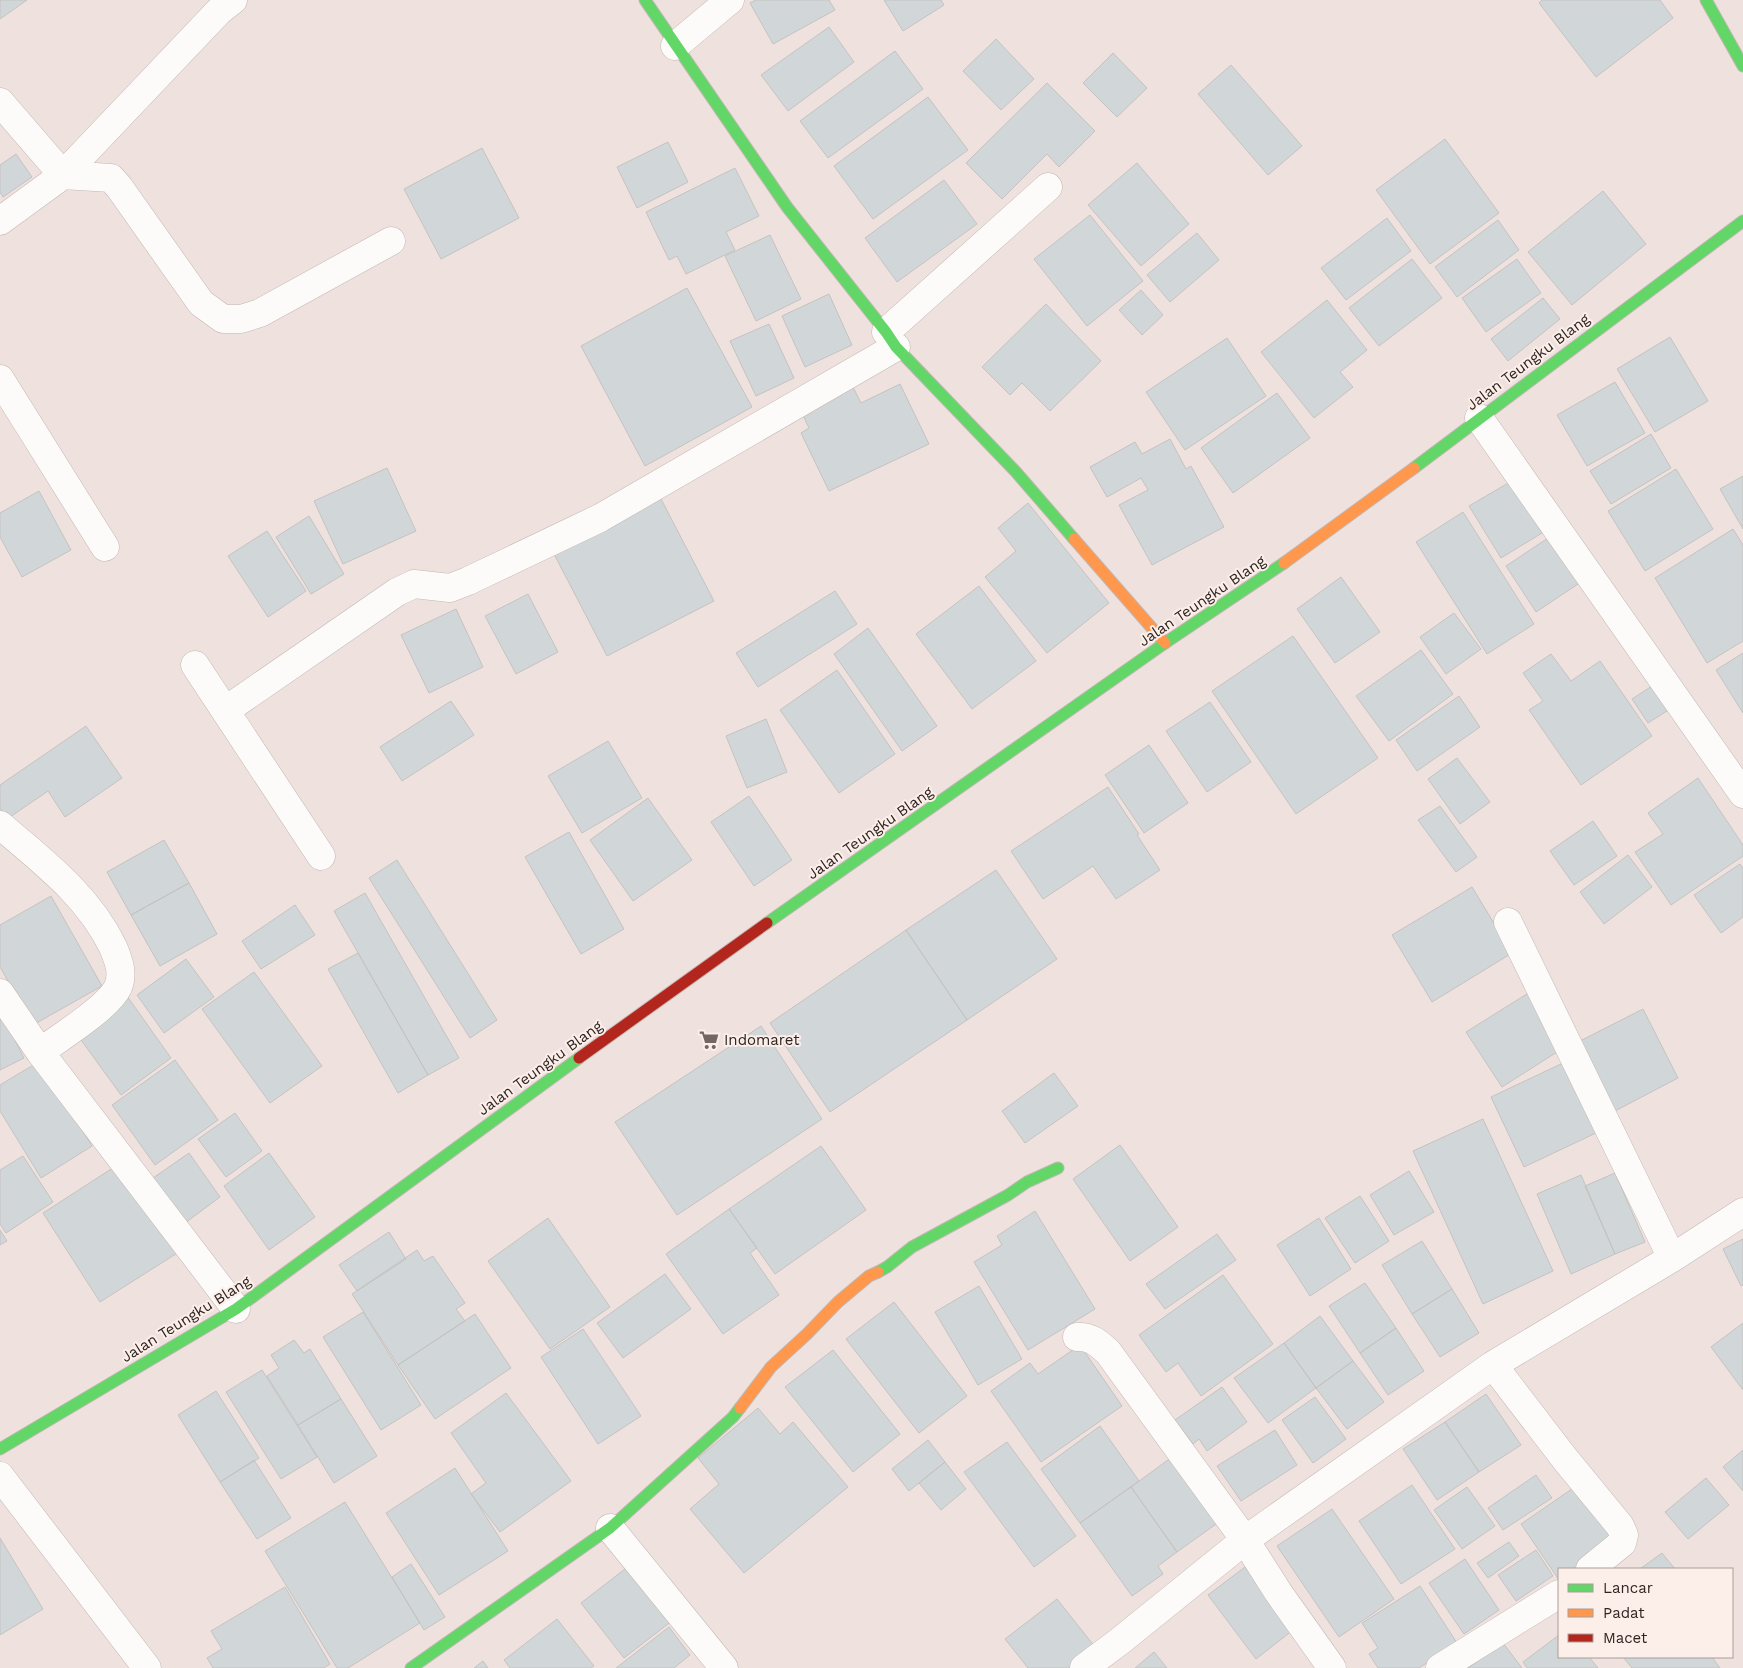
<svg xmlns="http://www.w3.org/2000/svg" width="1743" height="1668" viewBox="0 0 1743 1668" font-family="'Work Sans',sans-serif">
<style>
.building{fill:#d1d7d9;stroke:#c4c2c1}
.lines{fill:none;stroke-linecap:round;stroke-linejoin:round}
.street-casing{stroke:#c1b7b3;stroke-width:29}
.fast-casing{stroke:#c1b7b3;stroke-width:13}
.slow-casing{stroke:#c1b7b3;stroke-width:13}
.jam-casing{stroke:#c1b7b3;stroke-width:13}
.street{stroke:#fdfbfa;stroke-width:28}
.fast{stroke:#63d668;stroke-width:11}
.slow{stroke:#ff974d;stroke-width:11}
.jam{stroke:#b3261e;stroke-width:11}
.labels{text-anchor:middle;stroke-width:4;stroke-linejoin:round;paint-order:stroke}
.street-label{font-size:15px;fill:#2e2522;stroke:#fceee9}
.poi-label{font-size:15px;fill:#2e2522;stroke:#fceee9;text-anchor:start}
</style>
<rect width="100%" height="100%" fill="#efe2de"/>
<path class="building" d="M 0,0 L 27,0 L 0,19 Z
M 756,0 L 829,0 L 835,10 L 773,44 L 750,3 Z
M 884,0 L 941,0 L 944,5 L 903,31 Z
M 1542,0 L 1660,0 L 1673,18 L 1596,77 L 1539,3 Z
M 829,27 L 854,62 L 788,111 L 761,75 Z
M 996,39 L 1034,79 L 1001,110 L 963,71 Z
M 895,51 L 923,89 L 828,158 L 800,121 Z
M 1113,53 L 1147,88 L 1117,117 L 1083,83 Z
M 1231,65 L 1302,146 L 1268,175 L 1198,94 Z
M 1047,83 L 1095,131 L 1059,167 L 1047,154 L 1002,199 L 966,163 Z
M 928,97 L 968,150 L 873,219 L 834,166 Z
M 1445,139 L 1499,213 L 1430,264 L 1376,190 Z
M 668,142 L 688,182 L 637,208 L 617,167 Z
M 482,148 L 519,218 L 441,259 L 404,189 Z
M 16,154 L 32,177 L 3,197 L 0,192 L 0,165 Z
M 1137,163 L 1189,224 L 1141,266 L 1088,205 Z
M 735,168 L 759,216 L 726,232 L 735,250 L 686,274 L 677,256 L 669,260 L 646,212 Z
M 944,180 L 977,224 L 897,282 L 865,238 Z
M 1603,191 L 1646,244 L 1572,305 L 1528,252 Z
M 1090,215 L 1143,281 L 1087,326 L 1034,259 Z
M 1387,218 L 1411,251 L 1346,300 L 1321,268 Z
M 1498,220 L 1519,250 L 1457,297 L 1435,267 Z
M 1197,233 L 1219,260 L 1170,302 L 1147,275 Z
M 770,235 L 801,299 L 756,321 L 725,256 Z
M 1412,259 L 1442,298 L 1379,346 L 1349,308 Z
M 1517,259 L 1541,293 L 1486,332 L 1462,298 Z
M 687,288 L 752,407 L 645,466 L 581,346 Z
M 1141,290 L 1163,315 L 1142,335 L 1119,310 Z
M 829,294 L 852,345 L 805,367 L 782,316 Z
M 1543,298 L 1560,319 L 1508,361 L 1491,339 Z
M 1327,300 L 1367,350 L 1340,372 L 1353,387 L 1314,418 L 1261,352 Z
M 1046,304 L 1101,361 L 1050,411 L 1022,383 L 1010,395 L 982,367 Z
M 769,324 L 794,378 L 756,396 L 730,341 Z
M 1670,337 L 1708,401 L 1655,432 L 1617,369 Z
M 1227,338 L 1266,396 L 1185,450 L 1146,392 Z
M 1615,382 L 1645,433 L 1587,466 L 1557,415 Z
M 900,384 L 929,444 L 829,491 L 801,433 L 809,428 L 800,409 L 852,385 L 861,403 Z
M 1277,393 L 1310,438 L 1233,493 L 1201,448 Z
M 1651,434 L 1671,468 L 1611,504 L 1590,471 Z
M 1170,439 L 1186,469 L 1191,466 L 1224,527 L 1152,565 L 1119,505 L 1148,490 L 1141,478 L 1107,497 L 1090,467 L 1135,442 L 1142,454 Z
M 387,468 L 416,531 L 343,564 L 314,501 Z
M 1676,469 L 1713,529 L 1645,571 L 1608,511 Z
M 1743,476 L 1743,529 L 1720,489 Z
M 1510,482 L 1542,533 L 1501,558 L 1469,506 Z
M 39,491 L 71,550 L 22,577 L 0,537 L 0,513 Z
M 661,499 L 714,601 L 607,656 L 554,554 Z
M 1028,503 L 1109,603 L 1047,653 L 985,577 L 1016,551 L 998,528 Z
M 1463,512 L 1534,624 L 1487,654 L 1416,542 Z
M 309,516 L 344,574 L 311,594 L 276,537 Z
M 1733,529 L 1743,545 L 1743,641 L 1707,663 L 1655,578 Z
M 267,531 L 306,591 L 268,617 L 228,556 Z
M 1554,534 L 1584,580 L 1536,612 L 1506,566 Z
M 1341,577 L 1380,632 L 1335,663 L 1297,609 Z
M 979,586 L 1036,661 L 972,709 L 916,634 Z
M 835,591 L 857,624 L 758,687 L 736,653 Z
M 528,594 L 558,652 L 516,674 L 485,616 Z
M 456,609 L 483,667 L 429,693 L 401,635 Z
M 1454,613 L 1481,649 L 1446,674 L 1420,637 Z
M 868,628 L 937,726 L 902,751 L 834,654 Z
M 1293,636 L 1378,758 L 1296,814 L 1212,691 Z
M 1421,650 L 1453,694 L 1389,741 L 1356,696 Z
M 1743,653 L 1743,713 L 1716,670 Z
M 1551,654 L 1571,681 L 1600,661 L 1652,736 L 1581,785 L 1529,710 L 1543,701 L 1523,673 Z
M 837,670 L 895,754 L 839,793 L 780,710 Z
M 1655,684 L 1670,709 L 1648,723 L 1632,699 Z
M 1459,696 L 1480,727 L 1417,771 L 1396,740 Z
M 451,701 L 474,735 L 402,781 L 380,747 Z
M 1210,702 L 1251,762 L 1207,792 L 1166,731 Z
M 766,719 L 787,772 L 747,788 L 726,736 Z
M 86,726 L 122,778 L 65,817 L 48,791 L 7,819 L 0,808 L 0,785 Z
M 608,741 L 642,798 L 582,833 L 548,776 Z
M 1149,745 L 1188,803 L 1144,833 L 1105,775 Z
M 1457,758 L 1490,802 L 1460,824 L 1428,779 Z
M 1698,778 L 1743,845 L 1743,856 L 1671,905 L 1635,852 L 1663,834 L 1648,813 Z
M 1108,787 L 1139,834 L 1137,835 L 1160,870 L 1116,899 L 1093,866 L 1043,899 L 1011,851 Z
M 749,796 L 792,860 L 754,886 L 711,822 Z
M 648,798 L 692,860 L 633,901 L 590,840 Z
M 1440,806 L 1477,857 L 1456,872 L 1418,820 Z
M 1593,821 L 1617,856 L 1574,885 L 1550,851 Z
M 569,832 L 624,929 L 581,954 L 525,857 Z
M 164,840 L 189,883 L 131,915 L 107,872 Z
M 1628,855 L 1652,887 L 1604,924 L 1580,892 Z
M 397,860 L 497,1020 L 470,1038 L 369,878 Z
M 1740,864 L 1743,869 L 1743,917 L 1721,933 L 1694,895 Z
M 996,870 L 1057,959 L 967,1020 L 906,930 Z
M 189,883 L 217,934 L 160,966 L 131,915 Z
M 1472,887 L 1512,953 L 1432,1002 L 1392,935 Z
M 365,893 L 459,1058 L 428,1075 L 334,911 Z
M 51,896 L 102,986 L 33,1025 L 0,967 L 0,925 Z
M 295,905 L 315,935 L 261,969 L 242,941 Z
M 906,930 L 967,1020 L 830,1112 L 770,1023 Z
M 358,953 L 428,1075 L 398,1093 L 328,969 Z
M 186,959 L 214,997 L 164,1033 L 137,995 Z
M 254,972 L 322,1066 L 270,1103 L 202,1009 Z
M 1530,992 L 1565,1047 L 1502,1087 L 1466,1032 Z
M 127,996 L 171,1058 L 121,1095 L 76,1033 Z
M 1643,1009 L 1678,1078 L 1615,1111 L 1580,1041 Z
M 0,1011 L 24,1058 L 0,1070 Z
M 761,1026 L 822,1119 L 677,1215 L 615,1122 Z
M 175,1060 L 218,1120 L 155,1165 L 112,1105 Z
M 40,1061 L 92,1146 L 41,1178 L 0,1111 L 0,1085 Z
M 1563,1063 L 1596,1133 L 1524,1167 L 1491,1097 Z
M 1054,1073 L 1078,1106 L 1025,1143 L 1002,1111 Z
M 235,1113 L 262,1151 L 226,1177 L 198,1139 Z
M 1483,1119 L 1553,1271 L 1483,1304 L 1413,1151 Z
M 1120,1145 L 1178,1227 L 1130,1261 L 1073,1179 Z
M 821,1146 L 866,1210 L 775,1274 L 729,1209 Z
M 189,1153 L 220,1197 L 185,1223 L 153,1178 Z
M 269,1153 L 315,1217 L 269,1250 L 224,1186 Z
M 23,1156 L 53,1202 L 6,1233 L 0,1224 L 0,1170 Z
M 122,1162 L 179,1252 L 100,1302 L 43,1213 Z
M 1409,1171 L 1434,1212 L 1394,1235 L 1370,1195 Z
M 1615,1173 L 1645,1242 L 1615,1254 L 1585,1186 Z
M 1581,1175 L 1615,1254 L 1571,1274 L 1537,1194 Z
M 1360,1196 L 1389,1241 L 1355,1263 L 1325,1218 Z
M 729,1209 L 757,1248 L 750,1253 L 779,1295 L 723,1334 L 666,1254 Z
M 1035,1211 L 1095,1309 L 1028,1350 L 974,1262 L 1002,1245 L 997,1236 Z
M 548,1218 L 610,1307 L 550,1349 L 488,1261 Z
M 1319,1218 L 1351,1269 L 1310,1296 L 1277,1245 Z
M 0,1230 L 7,1241 L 0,1245 Z
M 389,1232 L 406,1259 L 357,1291 L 339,1265 Z
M 1217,1234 L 1236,1260 L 1165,1309 L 1146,1284 Z
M 1743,1239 L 1743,1285 L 1741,1286 L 1723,1249 Z
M 1422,1241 L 1452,1289 L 1412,1314 L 1382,1265 Z
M 417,1250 L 424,1261 L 433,1256 L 465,1303 L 456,1309 L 465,1321 L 398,1365 L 352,1294 Z
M 665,1274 L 691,1309 L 623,1358 L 597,1323 Z
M 1223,1275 L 1273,1344 L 1201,1396 L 1178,1363 L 1166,1372 L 1139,1335 Z
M 1365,1283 L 1396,1328 L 1360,1353 L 1329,1306 Z
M 979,1286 L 1022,1359 L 978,1385 L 935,1312 Z
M 1452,1289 L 1479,1333 L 1440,1357 L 1412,1314 Z
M 894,1302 L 967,1396 L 919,1433 L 846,1339 Z
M 363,1312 L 421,1405 L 381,1430 L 323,1337 Z
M 475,1314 L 511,1368 L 435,1419 L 398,1365 Z
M 1320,1316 L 1353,1361 L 1316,1388 L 1284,1343 Z
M 1743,1323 L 1743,1390 L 1711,1347 Z
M 1396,1328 L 1424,1371 L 1388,1395 L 1360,1353 Z
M 583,1329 L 641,1416 L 598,1444 L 541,1357 Z
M 294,1340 L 304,1353 L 310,1349 L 341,1399 L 298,1425 L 267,1376 L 279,1368 L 271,1355 Z
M 1284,1343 L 1316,1388 L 1268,1423 L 1234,1378 Z
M 1080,1345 L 1122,1406 L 1041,1462 L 991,1391 L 1030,1363 L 1038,1374 Z
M 833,1350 L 900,1434 L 853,1472 L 785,1387 Z
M 1353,1361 L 1384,1402 L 1347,1429 L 1316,1388 Z
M 262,1370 L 317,1457 L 281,1479 L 226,1392 Z
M 1222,1387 L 1247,1422 L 1207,1451 L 1199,1439 L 1193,1444 L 1175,1420 Z
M 216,1391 L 259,1458 L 220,1482 L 178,1415 Z
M 506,1393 L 571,1481 L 500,1532 L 471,1494 L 486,1483 L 451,1433 Z
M 1486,1394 L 1521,1445 L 1479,1472 L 1445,1422 Z
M 1315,1397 L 1346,1439 L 1313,1463 L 1282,1420 Z
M 341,1399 L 377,1456 L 334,1483 L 298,1425 Z
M 758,1408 L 780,1434 L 793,1422 L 848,1487 L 744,1573 L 690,1509 L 719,1484 L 698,1458 Z
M 1445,1422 L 1479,1472 L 1437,1500 L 1403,1449 Z
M 1100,1426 L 1139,1481 L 1080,1523 L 1041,1469 Z
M 1275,1430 L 1297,1465 L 1241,1501 L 1217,1466 Z
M 928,1440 L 945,1462 L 909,1491 L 892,1469 Z
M 1007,1442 L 1076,1536 L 1034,1567 L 964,1472 Z
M 1743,1450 L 1743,1491 L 1723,1467 Z
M 1172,1457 L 1219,1522 L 1177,1552 L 1131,1487 Z
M 254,1460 L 291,1518 L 257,1539 L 220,1482 Z
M 945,1462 L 966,1489 L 941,1510 L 919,1483 Z
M 455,1468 L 508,1551 L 439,1595 L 386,1513 Z
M 1536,1475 L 1552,1498 L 1503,1530 L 1488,1508 Z
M 1706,1478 L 1729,1505 L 1688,1539 L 1665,1512 Z
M 1582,1482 L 1623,1540 L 1580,1569 L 1559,1569 L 1559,1580 L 1521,1524 Z
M 1412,1485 L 1455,1549 L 1401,1584 L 1359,1521 Z
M 1131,1487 L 1177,1552 L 1158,1566 L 1163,1574 L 1132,1596 L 1080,1523 Z
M 1467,1487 L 1495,1526 L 1462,1549 L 1434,1510 Z
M 345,1502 L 420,1623 L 348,1668 L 337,1668 L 265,1551 Z
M 1332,1509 L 1394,1599 L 1339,1637 L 1277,1546 Z
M 0,1538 L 43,1609 L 0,1635 Z
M 1509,1542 L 1519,1556 L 1488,1578 L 1477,1563 Z
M 1536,1550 L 1553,1576 L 1516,1601 L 1498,1575 Z
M 1662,1553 L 1675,1569 L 1640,1569 Z
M 1465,1559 L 1499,1610 L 1464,1634 L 1429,1583 Z
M 634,1562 L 677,1617 L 624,1658 L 581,1603 Z
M 411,1564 L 445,1617 L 424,1630 L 392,1577 Z
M 1245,1567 L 1293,1630 L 1256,1659 L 1208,1595 Z
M 1420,1586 L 1457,1643 L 1419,1668 L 1378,1668 L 1369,1654 L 1378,1648 L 1362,1623 Z
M 285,1587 L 330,1664 L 324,1668 L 213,1668 L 207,1658 L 222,1649 L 211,1631 Z
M 1057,1599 L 1095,1647 L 1069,1668 L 1028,1668 L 1005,1639 Z
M 557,1619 L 594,1666 L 591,1668 L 510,1668 L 504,1660 Z
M 669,1627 L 690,1655 L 674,1668 L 616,1668 Z
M 1559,1635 L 1559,1657 L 1589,1657 L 1598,1668 L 1527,1668 L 1523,1662 Z
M 1503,1643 L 1522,1668 L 1468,1668 Z
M 1154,1652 L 1167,1668 L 1135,1668 Z
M 1623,1657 L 1712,1657 L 1720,1668 L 1632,1668 Z
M 483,1661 L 488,1668 L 474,1668 Z"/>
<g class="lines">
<defs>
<path id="street" d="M 675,46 L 730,0
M 0,102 L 63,175 L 111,178 L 119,187 L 201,303 L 223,319 L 241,319 L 260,313 L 391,241
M 0,221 L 63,175 L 219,11 L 233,0
M 886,332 L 1048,187
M 0,379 L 105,547
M 1479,418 L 1743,794
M 195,665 L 321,856
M 226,710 L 397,592 L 414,584 L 450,588 L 468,581 L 600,518 L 896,347
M 0,825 C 42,861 88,895 113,947 C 118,959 124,973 118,987 C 108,1008 60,1037 40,1052
M 1508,922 L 1672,1258
M 0,993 L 40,1052 L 236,1309
M 1077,1337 C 1091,1336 1098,1343 1108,1352 L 1245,1540 L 1278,1592 L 1332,1668
M 1493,1365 L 1565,1459 L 1620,1526 L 1624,1535 L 1622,1543 L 1590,1569
M 0,1476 L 147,1668
M 610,1528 L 724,1668
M 1084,1668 L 1120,1641 L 1245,1540 L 1493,1365 L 1672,1258 L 1743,1212
M 1440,1668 L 1559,1594"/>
<path id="fast" d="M 645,0 L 787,207 L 886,332 L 896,347 L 1016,472 L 1074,539
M 1706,0 L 1743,66
M 1414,468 L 1743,221
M 767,923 L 1165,643 L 1284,563
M 878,1272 L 887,1267 L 912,1247 L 1008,1195 L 1027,1182 L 1058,1168
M 0,1449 L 236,1309 L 579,1058
M 411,1668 L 610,1528 L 733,1417 L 740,1408"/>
<path id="slow" d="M 1074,539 L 1165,643
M 1284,563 L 1414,468
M 740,1408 L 771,1367 L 807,1334 L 838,1302 L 869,1276 L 878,1272"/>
<path id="jam" d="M 579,1058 L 767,923"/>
</defs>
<use href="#street" class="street-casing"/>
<use href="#fast" class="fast-casing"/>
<use href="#slow" class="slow-casing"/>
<use href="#jam" class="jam-casing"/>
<use href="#street" class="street"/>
<use href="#fast" class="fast"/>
<use href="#slow" class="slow"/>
<use href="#jam" class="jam"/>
</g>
<defs>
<symbol id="supermarket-bare" viewBox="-9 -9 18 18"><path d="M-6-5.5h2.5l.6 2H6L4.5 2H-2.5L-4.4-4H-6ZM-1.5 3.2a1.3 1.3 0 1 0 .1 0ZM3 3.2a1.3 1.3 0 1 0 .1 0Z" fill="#726764" stroke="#fceee9" stroke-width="2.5" paint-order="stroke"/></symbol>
</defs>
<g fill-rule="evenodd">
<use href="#supermarket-bare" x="695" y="1026" width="28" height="28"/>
</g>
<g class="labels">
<g class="street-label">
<text transform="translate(1528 362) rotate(-37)" y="5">Jalan Teungku Blang</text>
<text transform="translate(1202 601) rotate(-34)" y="5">Jalan Teungku Blang</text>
<text transform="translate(870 833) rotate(-35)" y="5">Jalan Teungku Blang</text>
<text transform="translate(540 1068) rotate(-36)" y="5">Jalan Teungku Blang</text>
<text transform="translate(186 1319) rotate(-32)" y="5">Jalan Teungku Blang</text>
</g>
<g class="poi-label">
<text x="724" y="1045">Indomaret</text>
</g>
</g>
<rect x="1558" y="1568" width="175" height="90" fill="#fceee9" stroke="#aa9e99"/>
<rect x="1568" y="1584" width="25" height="8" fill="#63d668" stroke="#aa9e99"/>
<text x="1603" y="1593" font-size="15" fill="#2e2522">Lancar</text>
<rect x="1568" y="1609" width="25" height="8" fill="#ff974d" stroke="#aa9e99"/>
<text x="1603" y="1618" font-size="15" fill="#2e2522">Padat</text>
<rect x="1568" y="1634" width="25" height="8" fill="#b3261e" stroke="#aa9e99"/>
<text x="1603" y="1643" font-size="15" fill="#2e2522">Macet</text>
</svg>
